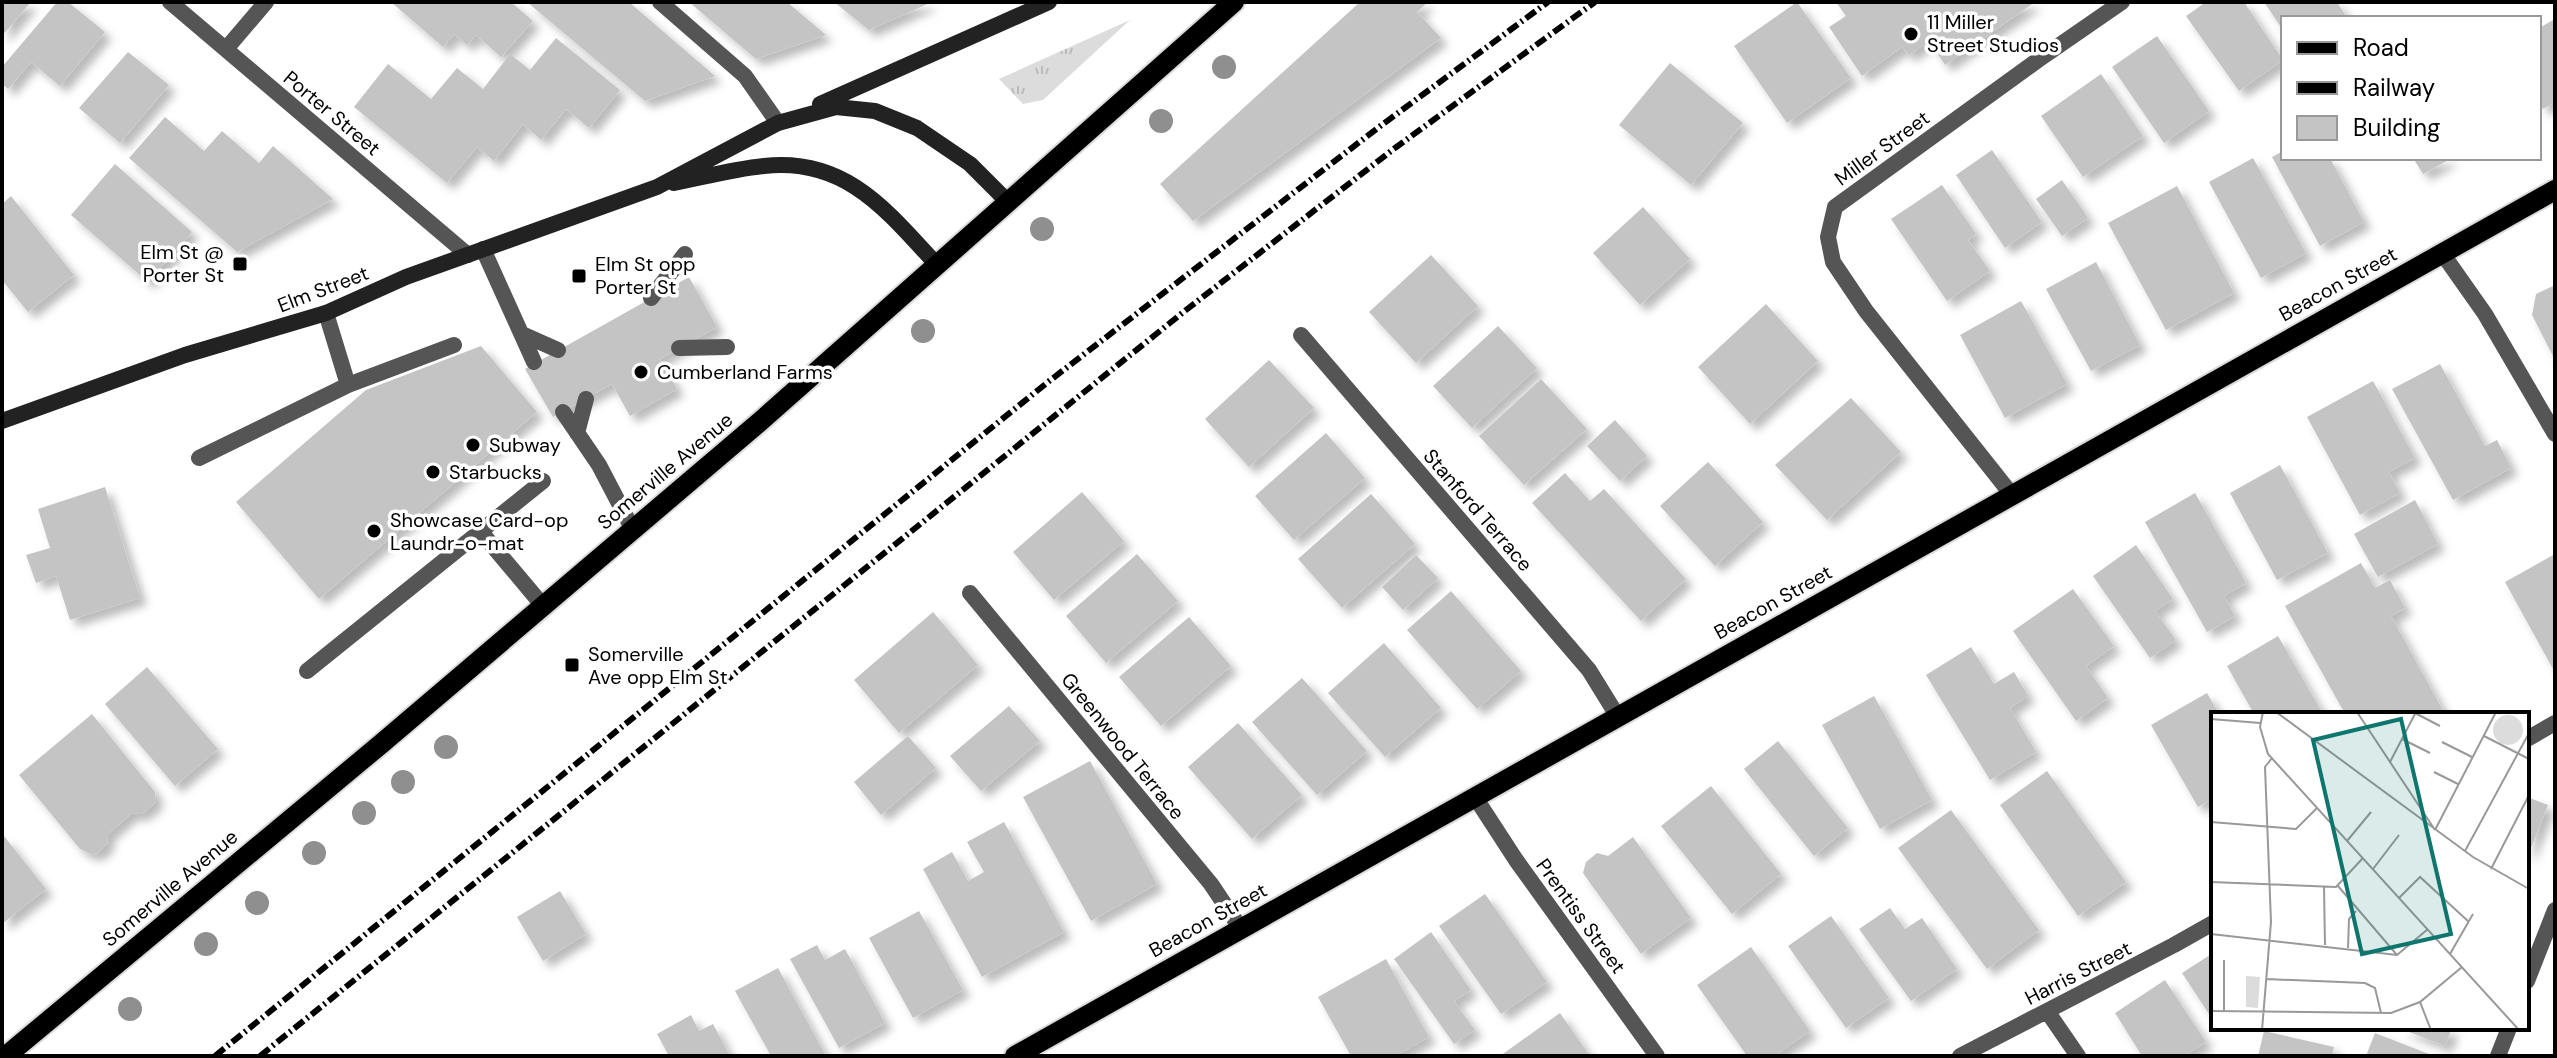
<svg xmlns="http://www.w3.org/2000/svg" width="2557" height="1058" viewBox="0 0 2557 1058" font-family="'DM Sans',sans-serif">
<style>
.park{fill:url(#park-tufts)}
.building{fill:#c4c4c4;filter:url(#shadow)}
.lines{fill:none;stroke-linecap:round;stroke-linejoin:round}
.primary-casing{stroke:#dbdbdb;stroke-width:24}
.service{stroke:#555;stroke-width:16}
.minor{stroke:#555;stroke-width:16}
.secondary{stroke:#222;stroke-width:16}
.primary{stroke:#000;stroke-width:20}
.rail{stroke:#000;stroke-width:6;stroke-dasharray:12 4 2 4;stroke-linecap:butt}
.tree{fill:#8f8f8f}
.poi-dot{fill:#000;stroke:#fff;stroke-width:3}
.labels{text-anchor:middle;stroke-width:7;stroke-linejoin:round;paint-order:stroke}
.poi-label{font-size:20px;fill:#000;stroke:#fff;text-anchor:start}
.street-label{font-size:20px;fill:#000;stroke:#fff}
.inset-road{fill:none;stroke:#999;stroke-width:2}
.view{fill:#0f766e;fill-opacity:0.15;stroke:#0f766e;stroke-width:4}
.inset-edge{fill:none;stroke:#000;stroke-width:4}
</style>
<defs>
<pattern id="park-tufts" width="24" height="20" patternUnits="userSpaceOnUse" patternTransform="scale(2)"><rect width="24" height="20" fill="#dcdcdc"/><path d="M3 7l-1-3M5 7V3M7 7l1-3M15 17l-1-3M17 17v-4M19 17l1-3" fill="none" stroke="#bbb"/></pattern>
<filter id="shadow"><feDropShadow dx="7" dy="7" stdDeviation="4" flood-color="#0004"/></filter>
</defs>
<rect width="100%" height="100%" fill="#fff"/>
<path class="park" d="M 1130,20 L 1043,100 L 1023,104 L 999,79 Z"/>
<path class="building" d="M 2,2 L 31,2 L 2,36 Z
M 57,2 L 68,2 L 105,32 L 60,86 L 31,62 L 8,89 L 2,84 L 2,67 Z
M 391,2 L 511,2 L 533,21 L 501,57 L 476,35 L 467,45 L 454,34 L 443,47 Z
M 527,2 L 629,2 L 715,76 L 645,101 Z
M 689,2 L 787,2 L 826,35 L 756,59 Z
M 834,2 L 932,2 L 869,30 Z
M 1360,2 L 1428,2 L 1417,12 L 1441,38 L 1193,221 L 1160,184 Z
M 1797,2 L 1851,78 L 1787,123 L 1734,46 Z
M 1836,2 L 2035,2 L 1945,65 L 1929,41 L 1909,55 L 1902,47 L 1862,76 L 1829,27 L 1846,16 Z
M 2206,2 L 2244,2 L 2283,60 L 2239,91 L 2186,16 Z
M 2264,2 L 2337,2 L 2347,18 L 2283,18 L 2283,30 Z
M 2555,19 L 2555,102 L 2543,109 L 2539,101 L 2539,28 Z
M 2157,36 L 2209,111 L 2164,143 L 2112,67 Z
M 556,38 L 620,90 L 589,128 L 566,109 L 541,140 L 523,124 L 494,161 L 477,147 L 447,183 L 354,107 L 388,64 L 431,99 L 457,68 L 483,89 L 510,54 L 530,70 Z
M 128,52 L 169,85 L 120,143 L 79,108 Z
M 1670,63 L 1743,123 L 1691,185 L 1619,125 Z
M 2101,74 L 2143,136 L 2083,177 L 2041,116 Z
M 165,117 L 204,151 L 222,131 L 259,163 L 273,146 L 333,199 L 237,252 L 129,158 Z
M 1992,150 L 2042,222 L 2005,248 L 1956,175 Z
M 2283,151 L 2283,158 L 2330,158 L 2364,222 L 2320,246 L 2272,157 Z
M 2253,158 L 2306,253 L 2261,278 L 2209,182 Z
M 2413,158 L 2452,158 L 2423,174 Z
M 115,164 L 192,232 L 148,282 L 71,215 Z
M 2062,180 L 2088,218 L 2062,236 L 2036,199 Z
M 1942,185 L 1976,234 L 1968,240 L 1990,271 L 1947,301 L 1891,219 Z
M 2177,186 L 2234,293 L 2166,330 L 2108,223 Z
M 11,196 L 74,275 L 28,312 L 2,280 L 2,204 Z
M 1643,207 L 1690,259 L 1640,305 L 1593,253 Z
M 1431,255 L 1478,306 L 1416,363 L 1369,312 Z
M 2096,262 L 2140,345 L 2091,371 L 2046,289 Z
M 689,277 L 717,327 L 660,359 L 677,389 L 630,416 L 612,384 L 553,417 L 525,369 Z
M 2555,285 L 2555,360 L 2532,315 L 2536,294 Z
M 2021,301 L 2067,384 L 2005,418 L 1960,335 Z
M 1766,304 L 1818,361 L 1750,424 L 1698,367 Z
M 1498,326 L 1537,368 L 1472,428 L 1433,386 Z
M 481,346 L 537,412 L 319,599 L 236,502 L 366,390 Z
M 1269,360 L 1314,408 L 1249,467 L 1205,419 Z
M 2440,364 L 2485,446 L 2497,440 L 2511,468 L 2453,500 L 2392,389 Z
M 1541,379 L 1587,429 L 1524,485 L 1479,436 Z
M 2373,381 L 2415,458 L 2389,472 L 2400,493 L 2360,515 L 2307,417 Z
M 1851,398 L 1901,452 L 1827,520 L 1775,465 Z
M 1615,420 L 1647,456 L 1620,481 L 1587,446 Z
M 1326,433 L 1365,478 L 1294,540 L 1255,496 Z
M 1708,462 L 1763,522 L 1715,566 L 1660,506 Z
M 2280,465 L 2328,553 L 2277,580 L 2230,493 Z
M 1565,473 L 1590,501 L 1604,489 L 1686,579 L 1641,621 L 1532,503 Z
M 105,487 L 140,598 L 70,620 L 56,576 L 36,583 L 26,555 L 50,548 L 38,509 Z
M 1082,492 L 1124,541 L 1054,600 L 1013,552 Z
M 2195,493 L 2246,583 L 2224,596 L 2235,616 L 2207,632 L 2145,522 Z
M 1371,494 L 1415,544 L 1342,608 L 1298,559 Z
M 2415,500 L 2438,544 L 2378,577 L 2354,534 Z
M 2136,545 L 2173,599 L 2155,611 L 2176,640 L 2150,658 L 2093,576 Z
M 1137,554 L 1178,601 L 1106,663 L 1066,616 Z
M 2555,554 L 2555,668 L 2553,669 L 2505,582 Z
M 1416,555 L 1438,578 L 1403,610 L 1382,587 Z
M 2361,563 L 2375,588 L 2390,580 L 2405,608 L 2391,616 L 2445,714 L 2345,714 L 2285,606 Z
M 2073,589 L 2114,646 L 2086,666 L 2108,698 L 2076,721 L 2013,631 Z
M 1451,591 L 1521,671 L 1477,709 L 1407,630 Z
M 933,612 L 978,665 L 899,733 L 854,680 Z
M 1189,617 L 1231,666 L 1161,726 L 1119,677 Z
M 2278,636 L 2323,714 L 2254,714 L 2227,666 Z
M 1384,643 L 1441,708 L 1385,757 L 1328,693 Z
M 1971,647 L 1994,684 L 2014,672 L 2028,696 L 2010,708 L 2036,752 L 1990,780 L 1926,675 Z
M 147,667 L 218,749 L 175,786 L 105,704 Z
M 1302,678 L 1367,751 L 1317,795 L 1252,722 Z
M 2207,693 L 2219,714 L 2213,714 L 2213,798 L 2198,807 L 2151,725 Z
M 1874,696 L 1932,800 L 1880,829 L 1822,725 Z
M 1009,706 L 1040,741 L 981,791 L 950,756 Z
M 92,714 L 155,792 L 156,802 L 142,814 L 132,813 L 108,834 L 107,844 L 98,853 L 91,854 L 80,849 L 19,775 Z
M 1238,723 L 1302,795 L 1252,839 L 1188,767 Z
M 908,736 L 936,768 L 881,815 L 854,782 Z
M 1778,741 L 1848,828 L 1814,856 L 1744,769 Z
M 1090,761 L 1157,884 L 1091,921 L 1023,797 Z
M 2047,771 L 2126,882 L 2078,916 L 2000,805 Z
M 1711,786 L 1781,874 L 1732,914 L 1661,826 Z
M 2527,797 L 2548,805 L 2527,858 Z
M 1951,810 L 2039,930 L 1987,969 L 1898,848 Z
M 1004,822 L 1064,932 L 982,977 L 923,869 L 952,852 L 968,881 L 984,872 L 967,842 Z
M 4,836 L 46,889 L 2,924 L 2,838 Z
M 1633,837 L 1691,918 L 1641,954 L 1583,873 L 1586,862 L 1597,853 L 1608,856 Z
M 560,891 L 586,934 L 543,961 L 517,917 Z
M 1485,894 L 1547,982 L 1501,1014 L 1439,926 Z
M 1890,908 L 1905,929 L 1922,918 L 1957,969 L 1911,1001 L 1859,929 Z
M 919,911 L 963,990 L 913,1018 L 869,938 Z
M 1831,916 L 1889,998 L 1846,1028 L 1788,946 Z
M 1431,932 L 1471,990 L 1454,1001 L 1475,1030 L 1454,1044 L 1394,959 Z
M 817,945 L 825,960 L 845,949 L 885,1023 L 839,1048 L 790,959 Z
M 1751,947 L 1810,1031 L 1774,1056 L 1747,1056 L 1697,985 Z
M 2213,953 L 2213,1020 L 2182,973 Z
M 1386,959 L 1429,1037 L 1395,1056 L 1351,1056 L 1318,997 Z
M 778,968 L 826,1056 L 771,1056 L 735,991 Z
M 2165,980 L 2206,1042 L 2184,1056 L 2142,1056 L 2115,1013 Z
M 1560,1013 L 1590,1056 L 1500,1056 Z
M 691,1015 L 699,1031 L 713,1024 L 730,1056 L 669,1056 L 657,1034 Z
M 2399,1028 L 2452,1028 L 2445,1046 Z
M 2264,1031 L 2334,1047 L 2332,1056 L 2258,1056 Z
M 2375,1033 L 2434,1056 L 2366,1056 Z"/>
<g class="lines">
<defs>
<path id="primary" d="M 6,1056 L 381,744 L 763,419 L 1234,2
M 1015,1056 L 2555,190"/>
</defs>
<use href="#primary" class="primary-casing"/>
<path class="service" d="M 483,249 L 534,362
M 651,298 L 685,254
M 326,313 L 348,385
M 522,334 L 558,350
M 679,348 L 727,347
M 563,412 L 599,465 L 633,530
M 577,433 L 586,399
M 199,458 L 348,385 L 454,345
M 481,532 L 544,607
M 307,671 L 543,481"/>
<path class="minor" d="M 170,2 L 468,255
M 660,2 L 745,76 L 778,123
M 226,49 L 266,2
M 2442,253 L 2485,314 L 2555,434
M 1301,335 L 1589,670 L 1618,717
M 2012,495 L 1866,311 L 1833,262 L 1828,237 L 1835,207 L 2038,60 L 2122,2
M 970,593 L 1211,884 L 1241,929
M 2527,739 L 2555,723
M 1475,797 L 1516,860 L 1657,1056
M 2527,981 L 2555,910
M 2047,1011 L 2078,1056
M 1960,1056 L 2174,945 L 2213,923
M 2498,1056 L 2509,1028"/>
<path class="secondary" d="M 820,104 L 1049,2
M 674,183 C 704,177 734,169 764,166 C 846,157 887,211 937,265
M 2,421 L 185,355 L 326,313 L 406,277 L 657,187 L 778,123 L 836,107 L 875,111 L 917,128 L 970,164 L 1008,202"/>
<use href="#primary" class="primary"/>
<path class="rail" d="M 215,1056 L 1048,382 L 1379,127 L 1548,2
M 260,1056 L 1186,310 L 1395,148 L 1595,2"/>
</g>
<g class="tree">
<circle cx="1224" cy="67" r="12"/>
<circle cx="1161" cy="121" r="12"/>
<circle cx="1042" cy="229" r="12"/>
<circle cx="923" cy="331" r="12"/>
<circle cx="446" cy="747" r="12"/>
<circle cx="403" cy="782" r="12"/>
<circle cx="364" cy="813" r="12"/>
<circle cx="314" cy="853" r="12"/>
<circle cx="257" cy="903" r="12"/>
<circle cx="206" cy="944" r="12"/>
<circle cx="130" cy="1009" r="12"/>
</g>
<g class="poi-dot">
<circle cx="1911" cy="34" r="8"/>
<rect x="232" y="256" width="16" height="16" rx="4"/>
<rect x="571" y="268" width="16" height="16" rx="4"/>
<circle cx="641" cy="372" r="8"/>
<circle cx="473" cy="445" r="8"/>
<circle cx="433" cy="472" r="8"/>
<circle cx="374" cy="531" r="8"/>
<rect x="564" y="657" width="16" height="16" rx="4"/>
</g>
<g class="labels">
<g class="poi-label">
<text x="1927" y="29">11 Miller<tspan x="1927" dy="23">Street Studios</tspan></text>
<text x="224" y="259" text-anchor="end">Elm St @<tspan x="224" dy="23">Porter St</tspan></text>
<text x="595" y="271">Elm St opp<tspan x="595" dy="23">Porter St</tspan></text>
<text x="657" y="379">Cumberland Farms</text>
<text x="489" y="452">Subway</text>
<text x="449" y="479">Starbucks</text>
<text x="390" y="527">Showcase Card-op<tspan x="390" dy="23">Laundr-o-mat</tspan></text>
<text x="588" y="661">Somerville<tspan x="588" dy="23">Ave opp Elm St</tspan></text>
</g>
<g class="street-label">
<text transform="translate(332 113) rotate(40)" y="7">Porter Street</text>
<text transform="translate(1882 148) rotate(-36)" y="7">Miller Street</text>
<text transform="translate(2338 284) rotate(-29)" y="7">Beacon Street</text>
<text transform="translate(323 289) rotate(-21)" y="7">Elm Street</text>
<text transform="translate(665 471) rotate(-40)" y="7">Somerville Avenue</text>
<text transform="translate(1478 510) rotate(49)" y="7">Stanford Terrace</text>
<text transform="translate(1773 602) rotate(-29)" y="7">Beacon Street</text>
<text transform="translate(1123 746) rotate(51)" y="7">Greenwood Terrace</text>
<text transform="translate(170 888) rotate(-40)" y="7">Somerville Avenue</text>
<text transform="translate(1581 916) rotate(54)" y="7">Prentiss Street</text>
<text transform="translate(1208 920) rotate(-29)" y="7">Beacon Street</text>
<text transform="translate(2078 973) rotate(-27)" y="7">Harris Street</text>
</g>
</g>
<g transform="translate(2211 712)">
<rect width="318" height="318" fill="#fff"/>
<path d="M282 18a15 15 0 1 1 30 0a15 15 0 1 1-30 0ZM 35,264 L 49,265 L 47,296 L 35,295 Z" fill="#dcdcdc"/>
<path class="inset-road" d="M 52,0 L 49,15 L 57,42 L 308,318M 65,0 L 262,145 L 318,177M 146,0 L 224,118M 204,1 L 229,14M 0,7 L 49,11M 273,24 L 318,47M 191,27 L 219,41M 231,30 L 261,45M 179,50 L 205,0M 223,60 L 247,72M 0,110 L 85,117 L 106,96M 224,118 L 285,0M 136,129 L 160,100M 254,139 L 318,21M 162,157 L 188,123M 280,157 L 318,83M 0,170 L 125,175 L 152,146M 127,174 L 186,243M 113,175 L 114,233M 188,186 L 209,165 L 258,210M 0,222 L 186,243 L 217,217M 137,236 L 138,207 L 145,199M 239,242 L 262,202M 55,267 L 154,271 L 164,276 L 170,301M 209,290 L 220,318M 0,299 L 180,301 L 209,290 L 251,255M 13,300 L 13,248M 51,318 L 60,210 L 54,55 L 61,46"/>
<path class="view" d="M 190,7 L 240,222 L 151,242 L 102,28 Z"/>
<rect width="318" height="318" class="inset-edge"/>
</g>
<rect width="2557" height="1058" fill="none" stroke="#000000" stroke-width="8"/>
<rect x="2281" y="16" width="260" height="144" fill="#ffffff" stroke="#999999" stroke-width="2"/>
<rect x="2297" y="42" width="40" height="12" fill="#000000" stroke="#999999" stroke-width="2"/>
<text x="2353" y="56" font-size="24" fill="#000000">Road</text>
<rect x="2297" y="82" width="40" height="12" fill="#000000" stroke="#999999" stroke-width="2"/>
<text x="2353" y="96" font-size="24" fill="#000000">Railway</text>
<rect x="2297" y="116" width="40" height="24" fill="#c4c4c4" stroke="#999999" stroke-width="2"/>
<text x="2353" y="136" font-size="24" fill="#000000">Building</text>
</svg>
